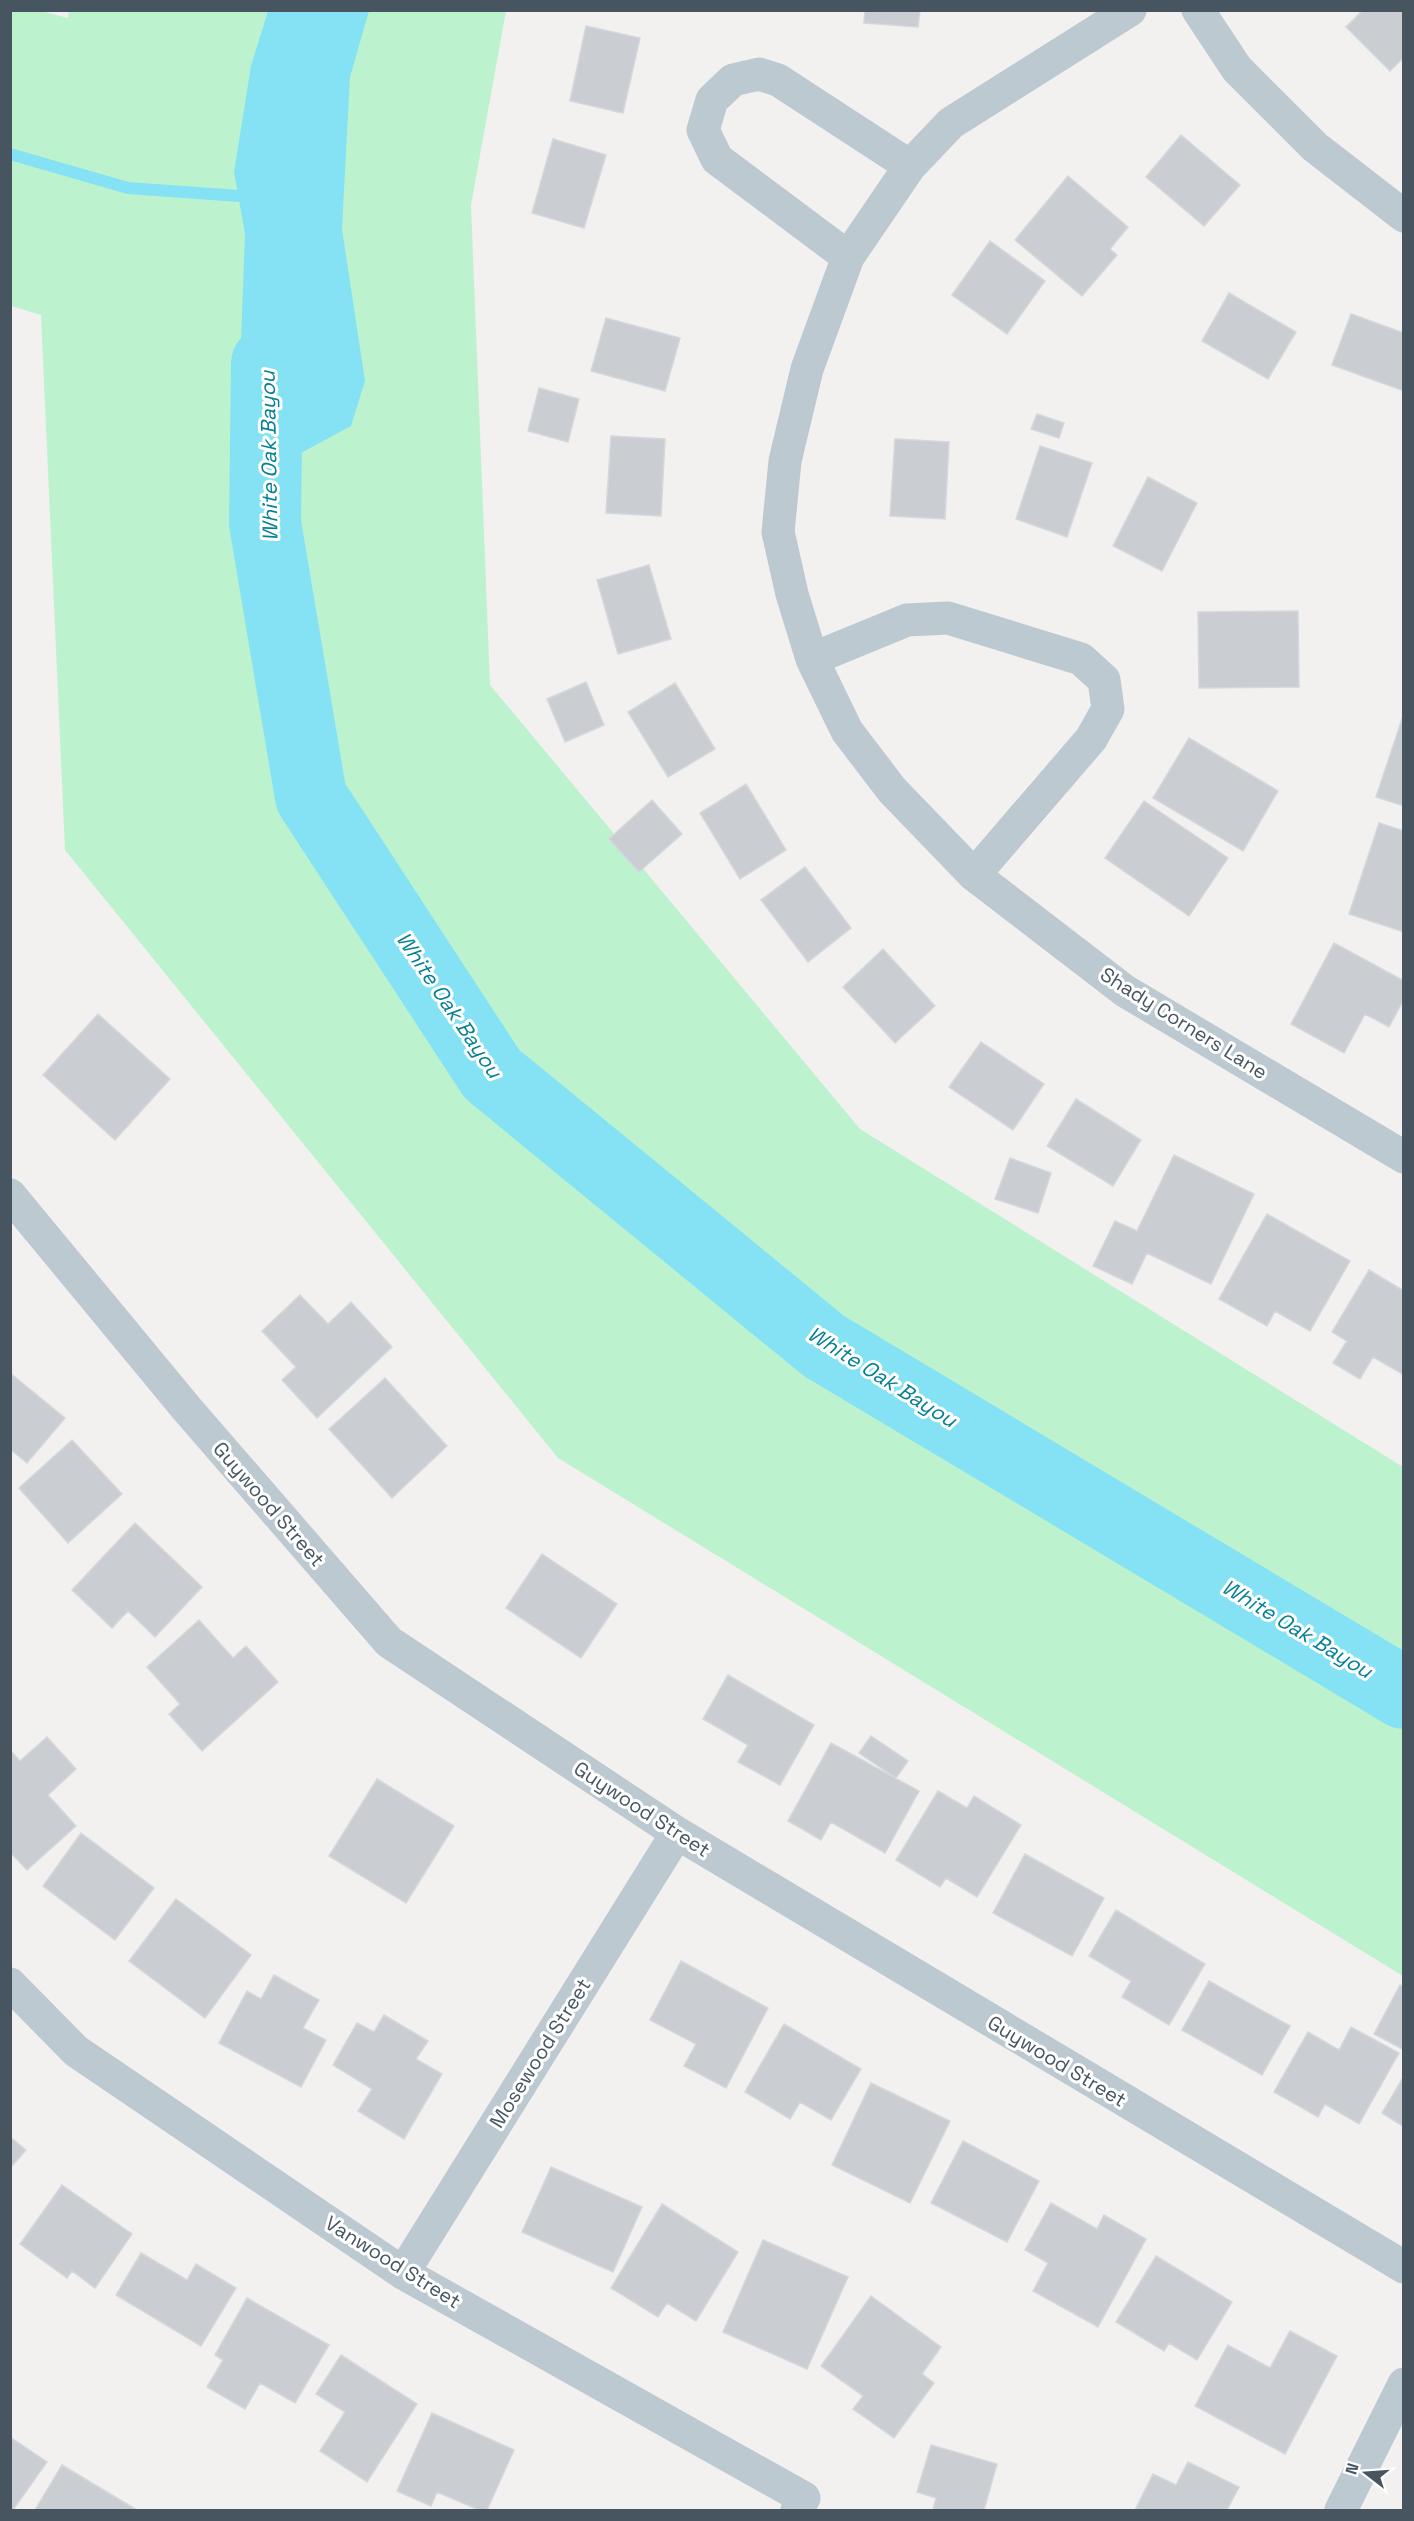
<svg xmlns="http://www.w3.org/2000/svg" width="1414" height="2521" viewBox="0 0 1414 2521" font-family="'Space Grotesk',sans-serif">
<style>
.green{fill:#bcf3ce}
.water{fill:#85e2f4}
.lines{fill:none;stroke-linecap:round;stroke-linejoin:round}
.stream{stroke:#85e2f4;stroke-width:12}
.river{stroke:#85e2f4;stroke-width:72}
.building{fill:#caced3;stroke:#d4d7dc;stroke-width:1.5}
.street{stroke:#bdc9d1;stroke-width:33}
.labels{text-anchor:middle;stroke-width:6;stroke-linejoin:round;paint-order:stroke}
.street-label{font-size:20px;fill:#465560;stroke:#fff}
.water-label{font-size:21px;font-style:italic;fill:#037f97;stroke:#fff}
</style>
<rect width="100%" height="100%" fill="#f3f0f0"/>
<path class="green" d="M 69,10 L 506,11 L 471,205 L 490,685 L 860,1129 L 1403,1467 L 1403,1976 L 558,1458 L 65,850 L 41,315 L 11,306 L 10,11 L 41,11 L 68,18 Z"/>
<path class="water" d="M 268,11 L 369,11 L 350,77 L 342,229 L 365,381 L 351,426 L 273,468 L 250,445 L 238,419 L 245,234 L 234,172 L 251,66 Z"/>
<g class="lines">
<path class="stream" d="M 10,154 L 128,188 L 253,197"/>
<path class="river" d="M 267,363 L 265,523 L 311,797 L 492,1074 L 824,1346 L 1404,1693"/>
</g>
<path class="building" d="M 865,10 L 920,10 L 918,27 L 864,23 Z
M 1363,10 L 1404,10 L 1404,57 L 1390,71 L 1346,27 Z
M 586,26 L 640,38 L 623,113 L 570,101 Z
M 1181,135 L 1240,185 L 1204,226 L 1146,177 Z
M 553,139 L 606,155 L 584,228 L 532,213 Z
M 1068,176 L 1128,227 L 1110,249 L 1117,255 L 1082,296 L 1015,240 Z
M 990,241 L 1045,281 L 1007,334 L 952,295 Z
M 1229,293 L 1296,332 L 1268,379 L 1202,341 Z
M 1351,314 L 1404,333 L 1404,391 L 1332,365 Z
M 606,318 L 680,338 L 665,391 L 591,371 Z
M 539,388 L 579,399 L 568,442 L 528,431 Z
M 1037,414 L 1064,423 L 1059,438 L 1031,429 Z
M 611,436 L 665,439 L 661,516 L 606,513 Z
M 895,439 L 949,442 L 945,519 L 890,516 Z
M 1040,446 L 1092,463 L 1067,537 L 1016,519 Z
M 1148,477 L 1197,503 L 1162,571 L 1113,546 Z
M 649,565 L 671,639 L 618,654 L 597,580 Z
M 1298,611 L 1299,687 L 1199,688 L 1198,612 Z
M 586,682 L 604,725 L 565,742 L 547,699 Z
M 675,683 L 715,749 L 668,777 L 628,712 Z
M 1404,713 L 1404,806 L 1376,797 Z
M 1189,738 L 1278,791 L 1243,851 L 1153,798 Z
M 746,784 L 786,850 L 740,879 L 700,813 Z
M 652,800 L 682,834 L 639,872 L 609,839 Z
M 1144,801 L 1228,858 L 1189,916 L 1105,858 Z
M 1379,823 L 1404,831 L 1404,932 L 1349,914 Z
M 805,867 L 851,928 L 808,962 L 761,900 Z
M 1334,943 L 1404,981 L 1404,999 L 1389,1027 L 1365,1014 L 1344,1053 L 1291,1024 Z
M 883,949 L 935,1006 L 895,1043 L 843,987 Z
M 98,1014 L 170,1079 L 115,1140 L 43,1075 Z
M 981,1042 L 1044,1084 L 1013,1130 L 949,1087 Z
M 1076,1099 L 1141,1140 L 1113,1186 L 1047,1146 Z
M 1174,1155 L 1254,1194 L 1211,1284 L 1147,1253 L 1132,1284 L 1093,1266 L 1115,1221 L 1137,1231 Z
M 1010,1158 L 1051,1173 L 1038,1213 L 995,1199 Z
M 1267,1214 L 1350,1261 L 1310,1331 L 1275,1311 L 1267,1326 L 1219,1299 Z
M 1369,1270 L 1404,1291 L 1404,1375 L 1373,1357 L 1360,1379 L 1333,1363 L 1347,1341 L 1332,1332 Z
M 300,1295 L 328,1324 L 351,1302 L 392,1347 L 317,1418 L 282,1380 L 296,1367 L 262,1331 Z
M 10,1373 L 65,1418 L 27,1463 L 10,1449 Z
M 385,1378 L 447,1446 L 392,1498 L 329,1429 Z
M 72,1440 L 122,1494 L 68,1543 L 19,1488 Z
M 135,1523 L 202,1587 L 155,1637 L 128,1611 L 112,1628 L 72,1590 Z
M 542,1554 L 617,1604 L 581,1658 L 506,1608 Z
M 199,1620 L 233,1658 L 246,1646 L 278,1682 L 202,1751 L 169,1714 L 180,1704 L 147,1667 Z
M 728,1675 L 814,1725 L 780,1785 L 738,1762 L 748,1745 L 703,1719 Z
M 871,1736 L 908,1761 L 896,1778 L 859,1753 Z
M 47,1737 L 76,1769 L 48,1795 L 76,1826 L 27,1870 L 10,1852 L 10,1750 L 20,1761 Z
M 831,1743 L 919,1791 L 885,1853 L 831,1822 L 821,1840 L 788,1821 Z
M 377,1779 L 454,1826 L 406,1903 L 329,1856 Z
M 938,1791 L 967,1808 L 974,1796 L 1021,1825 L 977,1897 L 946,1878 L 940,1887 L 896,1860 Z
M 81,1833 L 154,1888 L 115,1940 L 43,1886 Z
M 1025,1854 L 1104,1898 L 1072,1956 L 993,1913 Z
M 176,1899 L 251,1955 L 205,2018 L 129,1961 Z
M 1116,1910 L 1205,1964 L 1169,2025 L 1122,1997 L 1131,1981 L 1089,1956 Z
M 681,1961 L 768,2008 L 726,2088 L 684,2066 L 696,2044 L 650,2020 Z
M 274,1975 L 319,2000 L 303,2028 L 326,2040 L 301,2087 L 219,2043 L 247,1991 L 261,1999 Z
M 1209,1981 L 1290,2026 L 1262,2075 L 1182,2030 Z
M 1400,1985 L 1404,1987 L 1404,2050 L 1374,2034 Z
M 384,2015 L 428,2041 L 416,2059 L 442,2074 L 404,2139 L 358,2111 L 372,2089 L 333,2065 L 357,2023 L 374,2032 Z
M 784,2024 L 861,2069 L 831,2120 L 800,2102 L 790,2119 L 745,2092 Z
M 1351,2027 L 1399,2053 L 1359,2124 L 1325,2104 L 1318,2117 L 1274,2092 L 1308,2032 L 1339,2050 Z
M 1404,2076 L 1404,2127 L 1382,2113 Z
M 871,2083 L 950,2121 L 910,2203 L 832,2165 Z
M 10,2137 L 26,2150 L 10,2168 Z
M 963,2141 L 1039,2181 L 1007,2242 L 931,2203 Z
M 551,2167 L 642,2207 L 613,2272 L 522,2232 Z
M 62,2185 L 132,2234 L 95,2288 L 72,2271 L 67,2278 L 20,2244 Z
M 1051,2203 L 1097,2229 L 1104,2215 L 1146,2239 L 1098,2327 L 1033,2291 L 1048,2263 L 1025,2250 Z
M 662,2204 L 738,2252 L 696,2321 L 667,2303 L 658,2317 L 611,2288 Z
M 763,2240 L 848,2277 L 807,2369 L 723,2332 Z
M 141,2253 L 187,2280 L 196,2264 L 236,2288 L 201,2346 L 116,2295 Z
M 1156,2256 L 1232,2302 L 1197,2360 L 1169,2343 L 1164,2351 L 1116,2322 Z
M 871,2296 L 941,2347 L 922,2374 L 934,2383 L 894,2438 L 853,2409 L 863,2396 L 821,2366 Z
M 247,2298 L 329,2345 L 295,2403 L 260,2383 L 245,2409 L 207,2387 L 223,2360 L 215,2355 Z
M 1290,2331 L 1337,2356 L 1285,2454 L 1195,2406 L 1228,2345 L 1270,2368 Z
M 341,2355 L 417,2404 L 367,2482 L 320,2451 L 345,2412 L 316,2394 Z
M 432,2413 L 514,2450 L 487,2510 L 479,2510 L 437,2492 L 431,2506 L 397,2491 Z
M 10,2437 L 47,2462 L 13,2510 L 10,2510 Z
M 931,2445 L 997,2464 L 984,2510 L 933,2510 L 936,2498 L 917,2492 Z
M 1188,2462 L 1239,2487 L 1227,2510 L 1135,2510 L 1153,2474 L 1176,2485 Z
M 62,2465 L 137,2510 L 35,2510 Z"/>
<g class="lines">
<path class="street" d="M 1130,10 L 951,123 L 910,166 L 848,257 L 807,369 L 785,461 L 778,532 L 792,594 L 812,659 L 847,731 L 892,790 L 974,875 L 1125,991 L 1404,1157
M 1198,10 L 1237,69 L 1315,147 L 1404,216
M 848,257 L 717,159 L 703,130 L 712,100 L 733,80 L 759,74 L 778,80 L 910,166
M 812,659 L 907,620 L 948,618 L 1081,659 L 1104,680 L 1108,709 L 1091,739 L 974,875
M 10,1195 L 187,1409 L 389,1642 L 677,1833 L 1404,2267
M 10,1984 L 76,2051 L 403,2273 L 804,2498 L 797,2510
M 403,2273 L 677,1833
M 1341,2510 L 1404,2384"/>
</g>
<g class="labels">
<g class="street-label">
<text transform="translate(1184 1023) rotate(32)" y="7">Shady Corners Lane</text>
<text transform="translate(269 1504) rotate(49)" y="7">Guywood Street</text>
<text transform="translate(642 1809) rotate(33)" y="7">Guywood Street</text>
<text transform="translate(540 2053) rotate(-58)" y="7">Mosewood Street</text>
<text transform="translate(1057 2061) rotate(31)" y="7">Guywood Street</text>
<text transform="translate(393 2262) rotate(32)" y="7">Vanwood Street</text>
</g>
<g class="water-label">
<text transform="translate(269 456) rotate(-91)" y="7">White Oak Bayou</text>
<text transform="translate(449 1005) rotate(56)" y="7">White Oak Bayou</text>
<text transform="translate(882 1377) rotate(32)" y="7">White Oak Bayou</text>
<text transform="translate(1297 1629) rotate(31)" y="7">White Oak Bayou</text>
</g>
</g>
<rect width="1414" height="2521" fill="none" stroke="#465560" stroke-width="24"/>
<g transform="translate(1366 2473) rotate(287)" stroke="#ffffff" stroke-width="4.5" paint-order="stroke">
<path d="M0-4.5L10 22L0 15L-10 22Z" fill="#465560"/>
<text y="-9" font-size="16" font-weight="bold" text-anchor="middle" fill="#465560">N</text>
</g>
</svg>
